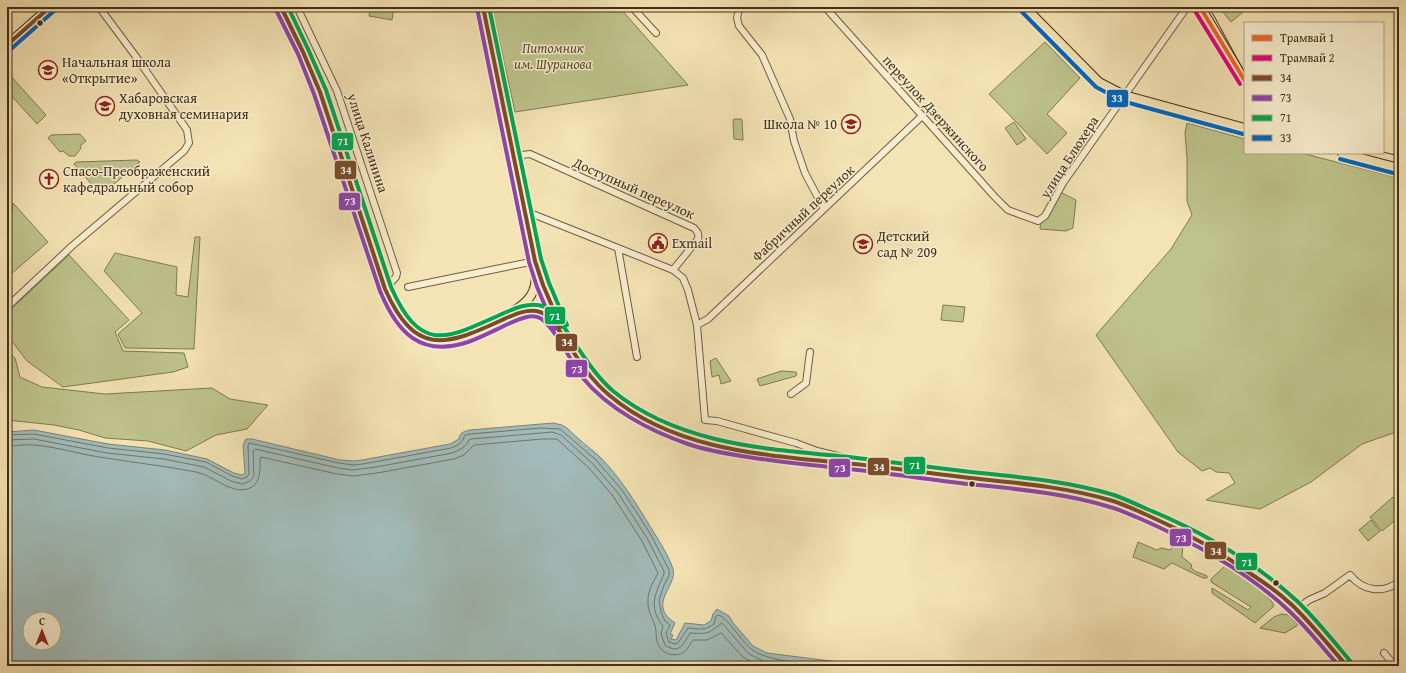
<svg xmlns="http://www.w3.org/2000/svg" width="1406" height="673" viewBox="0 0 1406 673" font-family="'Gentium Book Plus',serif">
<style>
.green{fill:#bec38b;stroke:#807952}
.water{fill:#a1bbb8;stroke:#7b8378;fill-rule:evenodd}
.lines{fill:none;stroke-linecap:round;stroke-linejoin:round}
.shore{stroke:#717568;stroke-width:1}
.minor-casing{stroke:#6e5c40;stroke-width:8}
.major-casing{stroke:#412f19;stroke-width:10}
.minor{stroke:#f8edce;stroke-width:6}
.major{stroke:#f4e3b4;stroke-width:8}
.tram{stroke:#412f19;stroke-width:1}
.bus-1-casing{stroke:#f8edce;stroke-width:7}
.bus-2-casing{stroke:#f8edce;stroke-width:7}
.bus-3-casing{stroke:#f8edce;stroke-width:7}
.bus-4-casing{stroke:#f8edce;stroke-width:7}
.bus-1{stroke:#7a4b2a;stroke-width:4}
.bus-2{stroke:#8e44ad;stroke-width:4}
.bus-3{stroke:#00a651;stroke-width:4}
.bus-4{stroke:#0065bd;stroke-width:4}
.tram-1-casing{stroke:#f8edce;stroke-width:7}
.tram-2-casing{stroke:#f8edce;stroke-width:7}
.tram-1{stroke:#f26522;stroke-width:4}
.tram-2{stroke:#e5007d;stroke-width:4}
.bus-dot{fill:#412f19;stroke:#f8edce;stroke-width:1.5}
.labels{text-anchor:middle;stroke-width:3;stroke-linejoin:round;paint-order:stroke}
.park-label{font-size:14px;font-style:italic;fill:#5a4d30;stroke:#f8edce}
.poi-label{font-size:14px;fill:#412f19;stroke:#f8edce;text-anchor:start}
.street-label{font-size:14px;fill:#412f19;stroke:#f8edce}
.line-badge{stroke:#f8edce;stroke-width:1.5}
.badge-label{font-size:11px;text-anchor:middle;font-weight:bold;fill:#fff}
</style>
<rect width="100%" height="100%" fill="#f4e3b4"/>
<filter id="stains"><feTurbulence type="fractalNoise" baseFrequency=".005" numOctaves="4"/><feColorMatrix values="0 0 0 0 .2 0 0 0 0 .09 0 0 0 0 .02 0 0 0 .5 -.17"/></filter>
<radialGradient id="worn" r=".72"><stop offset=".6" stop-color="#630" stop-opacity="0"/><stop offset="1" stop-color="#630" stop-opacity=".3"/></radialGradient>
<path class="green" d="M 371,7 L 394,7 L 392,20 L 369,16 Z
M 492,7 L 619,7 L 688,85 L 515,112 Z
M 1219,7 L 1239,7 L 1243,12 L 1231,22 Z
M 1045,42 L 1080,78 L 1047,114 L 1067,133 L 1047,154 L 989,94 Z
M 7,72 L 46,115 L 37,124 L 7,91 Z
M 734,119 L 741,119 L 742,120 L 743,140 L 734,139 L 733,121 Z
M 1014,122 L 1026,139 L 1017,145 L 1005,128 Z
M 1187,123 L 1245,139 L 1245,153 L 1301,153 L 1399,178 L 1399,431 L 1362,444 L 1311,482 L 1260,509 L 1206,500 L 1235,483 L 1229,473 L 1216,472 L 1210,468 L 1202,471 L 1178,452 L 1096,335 L 1171,249 L 1192,215 L 1187,201 L 1187,158 L 1185,133 Z
M 80,134 L 86,141 L 80,146 L 81,148 L 75,156 L 69,156 L 63,151 L 60,152 L 48,138 L 51,135 Z
M 137,160 L 140,162 L 101,195 L 74,164 L 76,162 Z
M 1060,192 L 1076,200 L 1073,228 L 1066,231 L 1040,229 L 1041,219 Z
M 13,203 L 48,242 L 10,275 L 7,271 L 7,247 Z
M 195,237 L 200,237 L 194,349 L 125,348 L 118,334 L 142,313 L 104,271 L 115,253 L 177,267 L 176,295 L 188,297 Z
M 69,255 L 129,320 L 115,332 L 123,351 L 184,353 L 188,367 L 173,372 L 63,387 L 27,361 L 7,335 L 7,313 Z
M 943,305 L 965,307 L 963,322 L 941,320 Z
M 7,351 L 15,358 L 20,377 L 42,387 L 105,394 L 212,388 L 230,399 L 268,405 L 247,429 L 216,435 L 186,451 L 148,441 L 105,438 L 79,430 L 54,425 L 7,420 Z
M 716,358 L 731,381 L 721,384 L 719,375 L 712,377 L 710,361 Z
M 781,371 L 796,372 L 797,374 L 796,376 L 760,386 L 757,379 Z
M 1393,497 L 1399,505 L 1399,517 L 1382,531 L 1370,517 Z
M 1371,520 L 1380,531 L 1368,541 L 1359,530 Z
M 1178,538 L 1182,540 L 1183,542 L 1182,557 L 1191,564 L 1192,569 C 1196,573 1202,573 1207,576 L 1207,578 L 1203,578 L 1172,563 L 1164,569 L 1133,557 L 1138,542 L 1157,550 L 1161,548 L 1170,550 L 1173,547 Z
M 1227,564 C 1238,573 1270,594 1274,606 L 1255,623 L 1212,593 L 1212,588 L 1248,610 L 1251,607 L 1211,582 L 1211,579 Z
M 1281,614 L 1289,615 L 1298,625 L 1285,633 L 1260,628 L 1274,617 Z"/>
<path class="water" d="M 553,423 L 562,425 L 567,428 C 577,438 588,447 599,456 C 620,477 636,503 651,528 C 658,539 669,556 673,569 C 678,586 646,604 675,623 L 670,634 L 673,635 L 671,639 L 676,640 L 685,623 L 704,625 L 711,621 L 713,614 L 717,609 L 729,616 L 734,624 L 753,646 L 767,653 L 838,662 L 871,664 L 877,666 L 7,666 L 7,432 L 34,430 L 108,444 L 165,450 L 207,459 L 234,473 L 242,475 L 245,473 L 243,445 L 246,439 L 252,439 L 340,460 L 353,461 L 362,460 L 450,444 L 459,439 C 460,432 463,432 470,430 ZM 30,619 L 54,619 L 54,643 L 30,643 Z"/>
<g class="lines">
<path class="shore" d="M 7,435 L 34,434 L 108,448 L 164,454 L 206,462 L 232,476 L 242,479 L 247,477 L 249,474 L 248,446 L 249,443 L 339,463 L 353,465 L 363,464 L 451,448 C 459,445 462,443 465,435 L 470,434 L 541,428 L 560,429 L 596,460 L 622,490 L 651,535 L 669,570 L 669,576 L 664,585 L 659,600 L 661,612 L 665,621 L 670,625 L 666,633 L 669,642 L 675,644 L 678,643 L 688,628 C 700,629 704,631 714,624 L 716,616 L 719,615 C 729,620 740,639 750,648 C 766,663 817,664 839,666
M 7,440 L 34,439 L 107,453 L 164,459 L 204,467 L 231,481 L 242,484 L 250,481 L 254,476 L 253,451 L 255,449 L 338,468 L 352,470 L 376,467 L 452,453 C 460,450 466,447 469,440 L 471,439 L 541,433 L 552,432 L 561,435 L 593,464 L 618,493 L 647,538 L 664,571 L 664,574 C 655,594 648,607 663,626 L 661,634 L 665,645 C 680,655 683,644 690,633 C 709,634 707,634 722,623 L 749,654 L 765,662 L 791,666
M 7,446 C 16,446 25,444 34,445 C 58,447 82,455 106,458 C 136,463 166,466 196,472 C 212,475 231,494 247,489 C 261,485 260,471 260,459 L 261,457 L 337,474 L 354,476 L 377,473 L 454,459 L 464,455 L 474,445 L 542,439 L 557,439 L 589,468 L 613,496 L 642,541 L 658,573 C 654,581 648,590 648,599 C 647,610 652,617 655,626 C 657,631 655,638 658,644 C 662,654 675,658 684,652 C 688,649 690,644 693,640 L 707,640 L 721,633 L 743,657 L 759,666"/>
<defs>
<path id="minor" d="M 297,7 L 337,91 L 397,273 L 396,277 L 385,289
M 632,7 L 656,33
M 741,7 L 739,9 L 737,18 L 739,26 L 762,55 L 790,119 L 794,141 L 805,173 L 824,209
M 825,7 L 994,196 L 1008,210 L 1038,221 L 1045,216 L 1063,183 L 1187,7
M 514,156 L 530,154 L 694,228 C 698,232 699,234 698,239 L 673,270
M 525,211 L 618,248 L 637,357
M 618,248 L 673,270 L 683,278 L 688,290 L 697,325 L 705,420 L 717,421 L 796,443 L 817,451 L 858,461
M 408,287 L 535,261
M 7,307 L 72,246 L 184,151 L 189,143 L 187,130 L 137,58 L 99,7
M 697,325 L 708,319 L 922,116
M 791,394 L 806,383 L 810,352
M 1297,609 L 1309,600 L 1325,593 L 1350,575 C 1363,591 1382,594 1399,582
M 1384,653 L 1395,666"/>
<path id="major" d="M 281,7 L 303,52 L 320,92 L 385,289 C 398,321 417,350 457,339 C 477,334 496,322 516,314 C 524,311 535,309 543,313 C 555,319 578,361 588,374 C 614,405 654,426 691,439 C 716,447 741,450 766,454 C 802,459 838,462 874,466 C 901,468 928,473 954,476 C 1006,482 1059,486 1109,500 C 1121,503 1133,509 1144,514 C 1185,530 1221,551 1256,577 C 1270,587 1284,597 1296,609 C 1314,627 1330,647 1347,666
M 483,7 L 535,261 L 543,285 L 561,328
M 1025,7 L 1099,82 L 1124,95 L 1245,128
M 1200,7 L 1206,16 L 1245,81
M 7,45 L 50,7
M 1342,153 L 1399,168
M 512,312 C 530,301 537,292 536,270"/>
</defs>
<use href="#minor" class="minor-casing"/>
<use href="#major" class="major-casing"/>
<use href="#minor" class="minor"/>
<use href="#major" class="major"/>
<path class="tram" d="M 1206,7 L 1213,14 L 1245,73
M 1383,152 L 1399,156"/>
<defs>
<path id="bus-1" d="M 281,7 L 303,52 L 320,92 L 385,289 C 415,356 444,347 502,320 C 513,315 527,308 540,312 C 546,314 550,319 554,323 C 572,348 585,375 609,395 C 674,450 763,455 844,463 C 886,467 928,473 970,478 C 1018,483 1067,487 1113,501 C 1125,505 1136,510 1147,515 C 1186,532 1222,553 1257,578 C 1269,586 1281,595 1292,605 C 1312,624 1329,646 1347,666
M 483,7 L 535,261 L 543,285 L 561,327
M 7,45 L 50,7"/>
<path id="bus-2" d="M 477,8 L 529,262 L 537,287 L 555,329
M 276,10 L 298,54 L 314,94 L 380,291 C 397,332 420,358 468,342 C 482,337 495,330 508,324 C 518,320 530,313 540,318 C 553,325 572,363 582,377 C 608,409 650,431 688,444 C 708,451 728,454 748,457 C 785,463 821,466 858,470 C 895,474 931,480 968,484 C 1016,489 1064,493 1110,507 C 1121,510 1131,515 1141,519 C 1193,542 1245,570 1287,609 C 1306,626 1322,647 1339,666"/>
<path id="bus-3" d="M 288,7 L 308,49 L 326,90 L 391,287 C 423,360 452,335 509,311 C 520,306 533,302 545,307 C 550,310 554,315 558,319 C 577,344 590,371 613,391 C 679,445 768,449 849,457 C 890,462 930,467 971,472 C 1019,477 1067,481 1114,495 C 1125,499 1136,504 1147,509 C 1200,531 1255,562 1297,601 C 1317,620 1334,642 1351,662
M 489,7 L 541,259 L 549,283 L 567,325"/>
<path id="bus-4" d="M 1021,11 L 1096,87 L 1122,101 L 1243,134
M 11,49 L 54,11
M 1340,159 L 1397,174"/>
</defs>
<use href="#bus-1" class="bus-1-casing"/>
<use href="#bus-2" class="bus-2-casing"/>
<use href="#bus-3" class="bus-3-casing"/>
<use href="#bus-4" class="bus-4-casing"/>
<use href="#bus-1" class="bus-1"/>
<use href="#bus-2" class="bus-2"/>
<use href="#bus-3" class="bus-3"/>
<use href="#bus-4" class="bus-4"/>
<defs>
<path id="tram-1" d="M 1200,7 L 1245,81"/>
<path id="tram-2" d="M 1195,11 L 1240,84"/>
</defs>
<use href="#tram-1" class="tram-1-casing"/>
<use href="#tram-2" class="tram-2-casing"/>
<use href="#tram-1" class="tram-1"/>
<use href="#tram-2" class="tram-2"/>
</g>
<defs>
<symbol id="school-ring" viewBox="-11 -11 22 22"><circle r="9.5" fill="#f8edce" stroke="#8f2418" stroke-width="1.5"/><path d="M0-5L7-2L0 1L-7-2ZM-4 1L0 2.5L4 1V4Q0 6-4 4Z" fill="#8f2418"/></symbol>
<symbol id="university-ring" viewBox="-11 -11 22 22"><circle r="9.5" fill="#f8edce" stroke="#8f2418" stroke-width="1.5"/><path d="M0-5L7-2L0 1L-7-2ZM-4 1L0 2.5L4 1V4Q0 6-4 4Z" fill="#8f2418"/></symbol>
<symbol id="church-ring" viewBox="-11 -11 22 22"><circle r="9.5" fill="#f8edce" stroke="#8f2418" stroke-width="1.5"/><path d="M-1.2-6h2.4v3.5h3.3v2.4h-3.3V6h-2.4V-.1h-3.3v-2.4h3.3Z" fill="#8f2418"/></symbol>
<symbol id="civic-ring" viewBox="-11 -11 22 22"><circle r="9.5" fill="#f8edce" stroke="#8f2418" stroke-width="1.5"/><path d="M-.6-6.5H3V-4.5H.6V-3L4-1V1h2V6H-6V1h2V-1L-.6-3ZM-1.2 2.5V6h2.4V2.5Z" fill="#8f2418"/></symbol>
</defs>
<g fill-rule="evenodd">
<use href="#school-ring" x="37" y="59" width="22" height="22"/>
<use href="#university-ring" x="94" y="95" width="22" height="22"/>
<use href="#school-ring" x="840" y="113" width="22" height="22"/>
<use href="#church-ring" x="38" y="168" width="22" height="22"/>
<use href="#civic-ring" x="647" y="232" width="22" height="22"/>
<use href="#school-ring" x="852" y="233" width="22" height="22"/>
</g>
<g class="bus-dot">
<circle cx="40" cy="23" r="3.5"/>
<circle cx="972" cy="484" r="3.5"/>
<circle cx="1276" cy="583" r="3.5"/>
</g>
<g class="labels">
<g class="park-label">
<text x="553" y="53">Питомник<tspan x="553" dy="16">им. Шуранова</tspan></text>
</g>
<g class="poi-label">
<text x="62" y="67">Начальная школа<tspan x="62" dy="16">«Открытие»</tspan></text>
<text x="119" y="103">Хабаровская<tspan x="119" dy="16">духовная семинария</tspan></text>
<text x="837" y="129" text-anchor="end">Школа № 10</text>
<text x="63" y="176">Спасо-Преображенский<tspan x="63" dy="16">кафедральный собор</tspan></text>
<text x="877" y="241">Детский<tspan x="877" dy="16">сад № 209</tspan></text>
<text x="672" y="248">Exmail</text>
</g>
<g class="street-label">
<text transform="translate(936 113) rotate(48)" y="5">переулок Дзержинского</text>
<text transform="translate(368 143) rotate(72)" y="5">улица Калинина</text>
<text transform="translate(1069 157) rotate(-57)" y="5">улица Блюхера</text>
<text transform="translate(634 188) rotate(24)" y="5">Доступный переулок</text>
<text transform="translate(803 213) rotate(-43)" y="5">Фабричный переулок</text>
</g>
</g>
<g class="line-badge">
<rect x="1106" y="89" width="23" height="19" rx="4" fill="#0065bd"/>
<rect x="331" y="132" width="23" height="19" rx="4" fill="#00a651"/>
<rect x="334" y="160" width="23" height="20" rx="4" fill="#7a4b2a"/>
<rect x="338" y="192" width="23" height="19" rx="4" fill="#8e44ad"/>
<rect x="544" y="306" width="22" height="19" rx="4" fill="#00a651"/>
<rect x="555" y="333" width="23" height="19" rx="4" fill="#7a4b2a"/>
<rect x="565" y="359" width="23" height="19" rx="4" fill="#8e44ad"/>
<rect x="903" y="456" width="23" height="19" rx="4" fill="#00a651"/>
<rect x="867" y="457" width="23" height="19" rx="4" fill="#7a4b2a"/>
<rect x="828" y="458" width="23" height="20" rx="4" fill="#8e44ad"/>
<rect x="1169" y="528" width="23" height="19" rx="4" fill="#8e44ad"/>
<rect x="1204" y="541" width="23" height="19" rx="4" fill="#7a4b2a"/>
<rect x="1235" y="552" width="23" height="19" rx="4" fill="#00a651"/>
</g>
<g class="badge-label">
<text x="1117" y="102">33</text>
<text x="343" y="145">71</text>
<text x="346" y="174">34</text>
<text x="350" y="205">73</text>
<text x="555" y="320">71</text>
<text x="567" y="346">34</text>
<text x="577" y="373">73</text>
<text x="915" y="469">71</text>
<text x="879" y="471">34</text>
<text x="840" y="472">73</text>
<text x="1181" y="542">73</text>
<text x="1216" y="555">34</text>
<text x="1247" y="566">71</text>
</g>
<rect width="1406" height="673" fill="none" stroke="#f4e3b4" stroke-width="24"/>
<rect x="8" y="8" width="1390" height="657" fill="none" stroke="#412f19" stroke-width="2"/>
<rect x="12" y="12" width="1382" height="649" fill="none" stroke="#412f19"/>
<rect x="1244" y="22" width="140" height="132" fill="#f8edce" stroke="#afa186"/>
<rect x="1252" y="35" width="20" height="6" fill="#f26522" stroke="#afa186"/>
<text x="1280" y="42" font-size="12" fill="#412f19">Трамвай 1</text>
<rect x="1252" y="55" width="20" height="6" fill="#e5007d" stroke="#afa186"/>
<text x="1280" y="62" font-size="12" fill="#412f19">Трамвай 2</text>
<rect x="1252" y="75" width="20" height="6" fill="#7a4b2a" stroke="#afa186"/>
<text x="1280" y="82" font-size="12" fill="#412f19">34</text>
<rect x="1252" y="95" width="20" height="6" fill="#8e44ad" stroke="#afa186"/>
<text x="1280" y="102" font-size="12" fill="#412f19">73</text>
<rect x="1252" y="115" width="20" height="6" fill="#00a651" stroke="#afa186"/>
<text x="1280" y="122" font-size="12" fill="#412f19">71</text>
<rect x="1252" y="135" width="20" height="6" fill="#0065bd" stroke="#afa186"/>
<text x="1280" y="142" font-size="12" fill="#412f19">33</text>
<g transform="translate(42 631)"><circle r="19" fill="#f8edce" stroke="#afa186"/>
<path d="M0-3L7 15L0 10L-7 15Z" fill="#8f2418"/>
<text y="-6" font-size="11" font-weight="bold" text-anchor="middle" fill="#412f19">С</text>
</g>
<rect width="100%" height="100%" filter="url(#stains)"/>
<rect width="100%" height="100%" fill="url(#worn)"/>
</svg>
